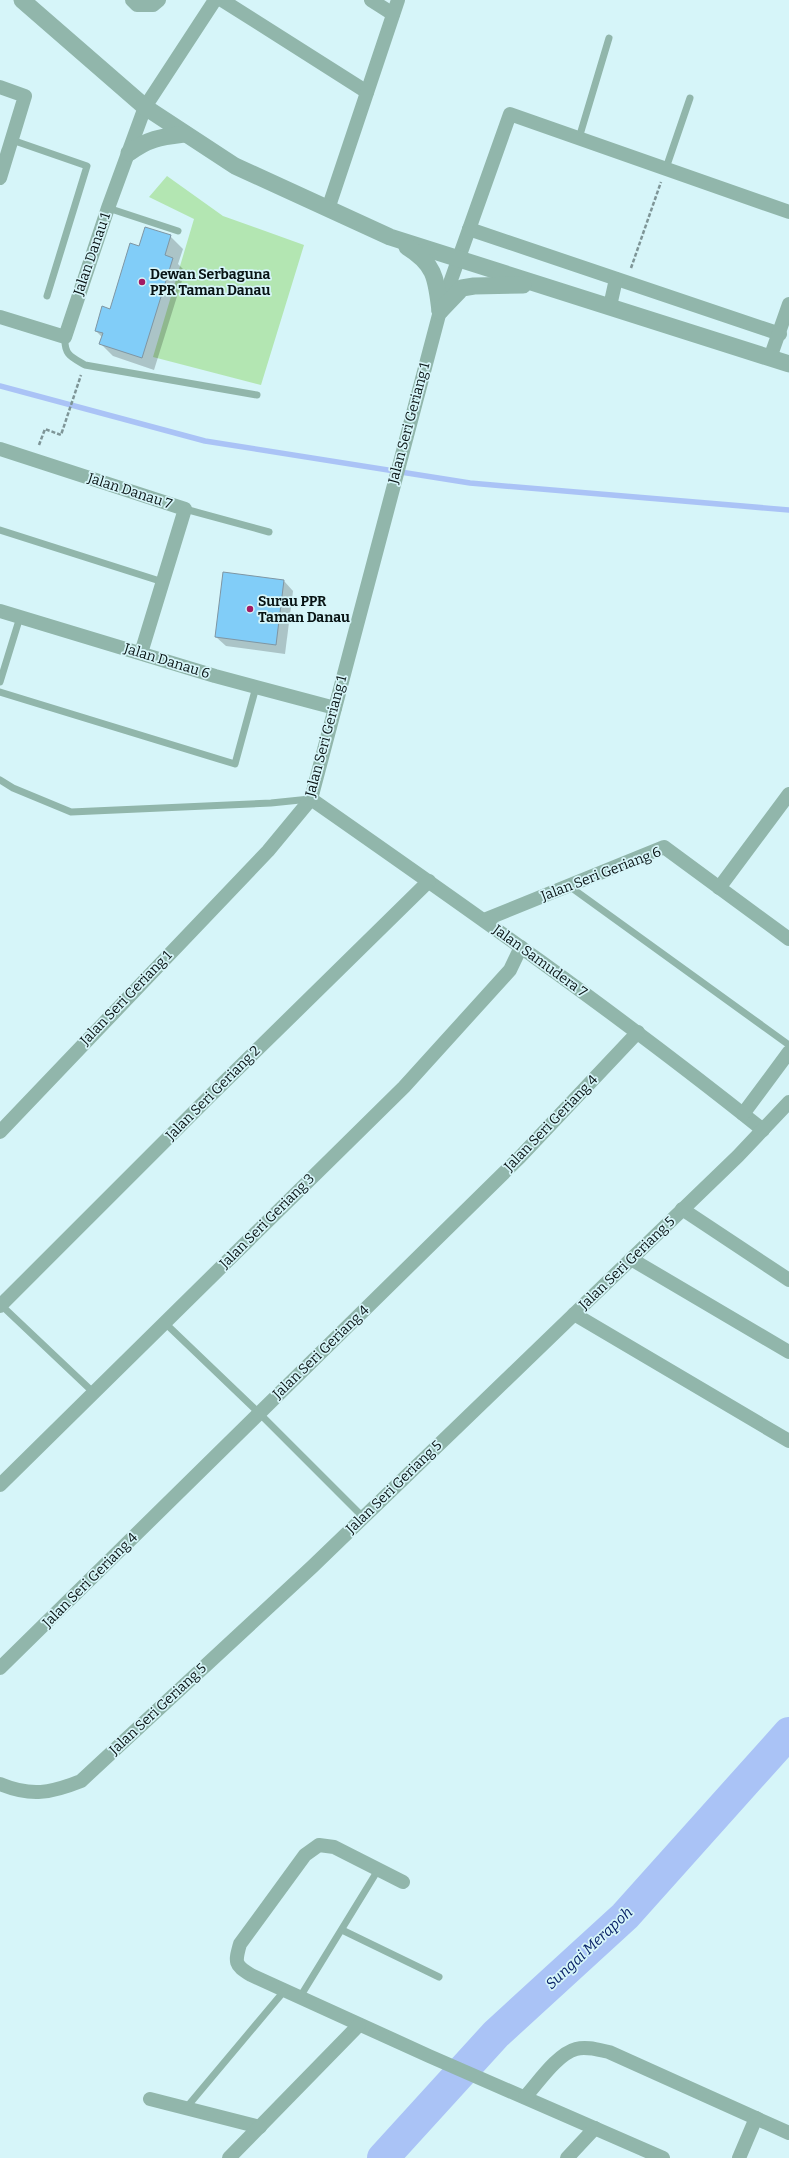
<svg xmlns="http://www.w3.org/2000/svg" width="789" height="2158" viewBox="0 0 789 2158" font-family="Bitter,serif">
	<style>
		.green { fill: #b3e6b2 }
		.shadow { fill: #0003 }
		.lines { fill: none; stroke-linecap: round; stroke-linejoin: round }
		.stream { stroke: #aac3f6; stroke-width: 5.5 }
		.river { stroke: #aac3f6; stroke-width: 32 }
		.building { fill: #81cdf8; stroke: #7f96a3 }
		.path { stroke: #7e9597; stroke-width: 2.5; stroke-dasharray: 4 2; stroke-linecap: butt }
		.service { stroke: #91b6ab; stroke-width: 7 }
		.minor { stroke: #91b6ab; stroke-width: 14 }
		.tertiary { stroke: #91b6ab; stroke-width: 17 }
		.poi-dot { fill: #a31963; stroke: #d6f5f9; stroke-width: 1.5 }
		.labels { text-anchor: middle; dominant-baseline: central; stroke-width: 3.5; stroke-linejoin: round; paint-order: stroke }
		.street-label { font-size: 14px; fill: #081314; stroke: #d6f5f9 }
		.poi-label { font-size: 14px; font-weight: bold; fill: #081314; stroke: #d6f5f9; text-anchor: start }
		.water-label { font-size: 15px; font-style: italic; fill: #092268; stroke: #d6f5f9 }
	</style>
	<rect width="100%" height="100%" fill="#d6f5f9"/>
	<path class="green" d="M167 176 223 216 304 245 261 385 153 357 194 219 149 197Z"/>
	<g class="shadow">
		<path d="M170 236 183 249 178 264 185 271 154 370 113 356 101 344 103 338 96 331 110 310 140 248Z"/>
		<path d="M284 581 293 591 285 654 226 646 216 637Z"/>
	</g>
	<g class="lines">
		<path class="stream" d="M0 386 205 441 470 483 789 510"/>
		<path class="river" d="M383 2158 496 2034 625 1916 789 1733"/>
	</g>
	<g class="building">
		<path d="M145 227 171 235 165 255 173 258 142 358 99 344 103 333 95 331 102 306 110 309 130 243 139 246Z"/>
		<path d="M223 572 284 580 276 645 215 637Z"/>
	</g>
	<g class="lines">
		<g class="path">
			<path d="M631 268 661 182"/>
			<path d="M39 445 45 429 61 435 81 375"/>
		</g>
		<g class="service">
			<path d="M579 138 609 38"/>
			<path d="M12 140 87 166 47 296"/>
			<path d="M666 168 690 98"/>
			<path d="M108 208 178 231"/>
			<path d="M65 337C64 355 71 357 85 365L257 395"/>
			<path d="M185 509 269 532"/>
			<path d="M0 530 163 582"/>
			<path d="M0 682 20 617"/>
			<path d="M0 692 235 764 256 687"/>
			<path d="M0 780 13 788 71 812 271 803 310 799"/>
			<path d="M569 886 789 1045"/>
			<path d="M1 1305 94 1393"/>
			<path d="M165 1323 259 1413 364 1518"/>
			<path d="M342 1930 439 1977"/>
			<path d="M300 1997 378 1870"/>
			<path d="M186 2108 285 1990"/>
		</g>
		<g class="minor">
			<path d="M132 0 137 5H153L159 0"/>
			<path d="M222 0 367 92"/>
			<path d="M371 0 393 14"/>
			<path d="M0 87 25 96 0 178"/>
			<path d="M328 209 398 0"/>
			<path d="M469 229 780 334"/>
			<path d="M610 306 616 279"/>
			<path d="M0 317 65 337 108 208 145 107 215 0"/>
			<path d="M770 358 789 304"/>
			<path d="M0 449 185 509 141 653"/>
			<path d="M0 611 215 676 335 708"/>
			<path d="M311 799C464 906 617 1013 763 1130"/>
			<path d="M719 888 789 794"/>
			<path d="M484 920 664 847 789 939"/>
			<path d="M743 1114 789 1052"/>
			<path d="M0 1132 268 851 311 799 440 311 510 114 789 212"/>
			<path d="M682 1209 789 1280"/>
			<path d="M631 1259 789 1352"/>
			<path d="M0 1306 210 1096 429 881"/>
			<path d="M574 1314 789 1441"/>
			<path d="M0 1485 404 1087 510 970 521 947"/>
			<path d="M0 1668 520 1157 638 1032"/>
			<path d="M0 1784C31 1797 51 1793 81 1781L312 1567 738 1156 789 1102"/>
			<path d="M403 1882 334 1847 319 1845 305 1855 240 1944C235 1962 234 1965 251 1975L429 2056 663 2158"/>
			<path d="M525 2097C538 2083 557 2054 576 2049 587 2046 599 2050 609 2052L789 2133"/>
			<path d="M150 2099 260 2127"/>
			<path d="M229 2158 359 2025"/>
			<path d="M567 2158 595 2128"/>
			<path d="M739 2158 756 2118"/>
		</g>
		<g class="tertiary">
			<path d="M22 0 145 107 235 166 390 237 789 364"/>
			<path d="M129 153C149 138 161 137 185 134"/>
			<path d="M407 247C436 265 436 279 440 311"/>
			<path d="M440 311 462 288 474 286 523 285"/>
		</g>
	</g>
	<g class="poi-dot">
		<circle cx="142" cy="282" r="4"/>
		<circle cx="250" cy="609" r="4"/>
	</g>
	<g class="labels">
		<g class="street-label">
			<text transform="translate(92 254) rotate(-71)">Jalan Danau 1</text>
			<text transform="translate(409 423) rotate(-75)">Jalan Seri Geriang 1</text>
			<text transform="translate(130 491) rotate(18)">Jalan Danau 7</text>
			<text transform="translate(167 661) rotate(17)">Jalan Danau 6</text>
			<text transform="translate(326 736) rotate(-75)">Jalan Seri Geriang 1</text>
			<text transform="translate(601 874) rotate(-21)">Jalan Seri Geriang 6</text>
			<text transform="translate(540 961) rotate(36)">Jalan Samudera 7</text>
			<text transform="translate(126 998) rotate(-46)">Jalan Seri Geriang 1</text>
			<text transform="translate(213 1093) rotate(-45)">Jalan Seri Geriang 2</text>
			<text transform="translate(551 1123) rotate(-46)">Jalan Seri Geriang 4</text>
			<text transform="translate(267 1221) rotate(-45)">Jalan Seri Geriang 3</text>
			<text transform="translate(627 1263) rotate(-44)">Jalan Seri Geriang 5</text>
			<text transform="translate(321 1352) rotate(-44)">Jalan Seri Geriang 4</text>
			<text transform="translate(394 1487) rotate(-44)">Jalan Seri Geriang 5</text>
			<text transform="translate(90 1580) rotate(-45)">Jalan Seri Geriang 4</text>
			<text transform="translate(158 1709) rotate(-43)">Jalan Seri Geriang 5</text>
		</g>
		<g class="poi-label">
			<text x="150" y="274">Dewan Serbaguna<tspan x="150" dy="16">PPR Taman Danau</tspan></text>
			<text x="258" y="601">Surau PPR<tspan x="258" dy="16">Taman Danau</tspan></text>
		</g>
		<g class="water-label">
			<text transform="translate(589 1948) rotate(-43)">Sungai Merapoh</text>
		</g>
	</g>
</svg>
